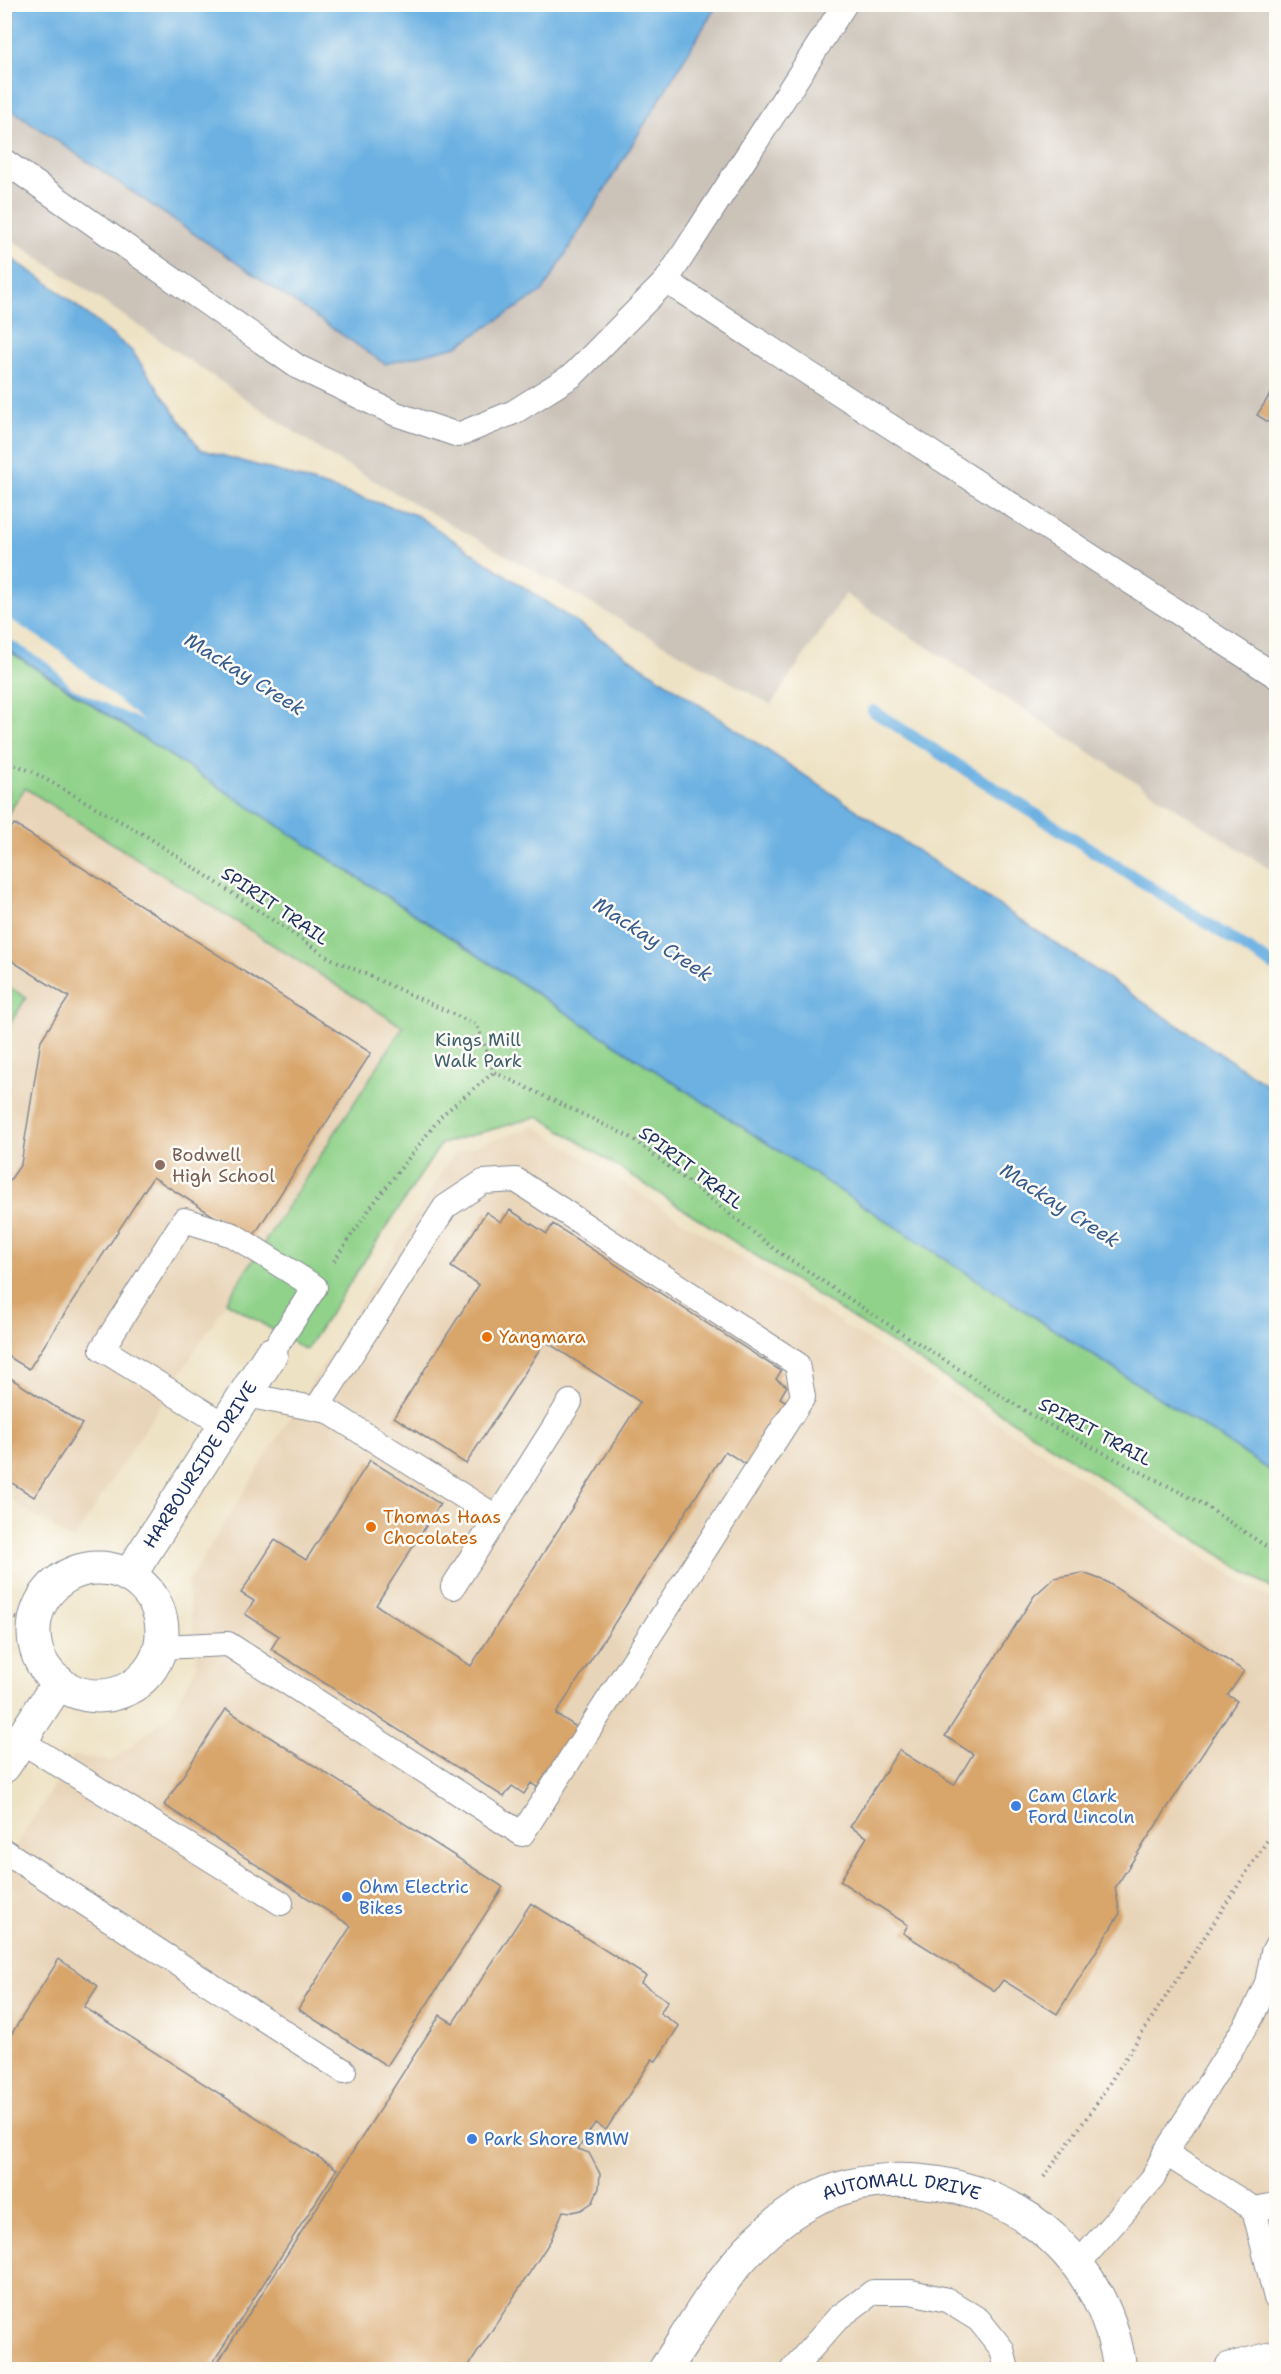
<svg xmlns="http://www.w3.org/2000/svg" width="1281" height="2374" viewBox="0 0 1281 2374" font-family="'Shantell Sans',sans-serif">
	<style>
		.built { fill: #e8d4b8 }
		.industrial { fill: #cbc2b8 }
		.green { fill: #90d28a; stroke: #568074; stroke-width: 1.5 }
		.water { fill: #6cb1e2; stroke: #4470a0; stroke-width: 1.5 }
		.pier { fill: #eee2c4 }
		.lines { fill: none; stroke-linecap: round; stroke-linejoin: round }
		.stream { stroke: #6cb1e2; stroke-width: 12 }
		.building { fill: #d8a56b }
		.lane-casing { stroke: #848891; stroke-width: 26 }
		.street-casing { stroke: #848891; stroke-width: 35 }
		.path { stroke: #848891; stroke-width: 4; stroke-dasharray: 1.5 4.5; stroke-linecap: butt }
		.lane { stroke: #fff; stroke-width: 24 }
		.street { stroke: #fff; stroke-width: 33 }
		.education-dot { fill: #8d6e63; stroke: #fdfcf7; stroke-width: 2 }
		.food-dot { fill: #e8710a; stroke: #fdfcf7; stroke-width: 2 }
		.shop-dot { fill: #3f7fe0; stroke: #fdfcf7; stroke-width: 2 }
		.labels { text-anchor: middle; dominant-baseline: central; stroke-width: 5; stroke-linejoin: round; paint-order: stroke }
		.street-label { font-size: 18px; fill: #1b2f5e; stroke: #fdfcf7 }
		.park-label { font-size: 18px; fill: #3e606b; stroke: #fdfcf7 }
		.education-label { font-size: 18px; fill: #785e54; stroke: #fdfcf7; text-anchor: start }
		.food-label { font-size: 18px; fill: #c56008; stroke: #fdfcf7; text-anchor: start }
		.shop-label { font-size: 18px; fill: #366cbe; stroke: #fdfcf7; text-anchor: start }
		.water-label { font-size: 20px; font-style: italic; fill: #375c8c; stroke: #fdfcf7 }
	</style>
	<rect width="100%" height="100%" fill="#fdfcf7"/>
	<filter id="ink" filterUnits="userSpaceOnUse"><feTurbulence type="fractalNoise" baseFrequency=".0167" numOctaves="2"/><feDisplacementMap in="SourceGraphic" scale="12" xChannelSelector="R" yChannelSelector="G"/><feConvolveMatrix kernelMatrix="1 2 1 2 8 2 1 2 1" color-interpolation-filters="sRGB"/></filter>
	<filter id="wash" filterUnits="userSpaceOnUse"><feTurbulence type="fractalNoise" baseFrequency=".008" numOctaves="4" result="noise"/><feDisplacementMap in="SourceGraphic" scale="24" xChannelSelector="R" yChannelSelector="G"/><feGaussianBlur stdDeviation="1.35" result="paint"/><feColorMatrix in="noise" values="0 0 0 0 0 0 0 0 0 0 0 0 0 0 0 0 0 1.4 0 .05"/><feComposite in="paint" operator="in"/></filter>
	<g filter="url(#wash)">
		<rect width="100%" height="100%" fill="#eee2c4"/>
		<g class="built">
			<path d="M24 787 403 1027 73 1541 5 1496 4 818Z"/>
			<path d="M535 1126 1276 1603V2369H5L4 1864 73 1756 112 1761 172 1713 197 1664 187 1584 453 1154Z"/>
		</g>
		<path class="industrial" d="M717 5H1276V873L845 594 771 705 330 456 5 235 4 105 386 363 543 291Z"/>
		<g class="green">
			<path d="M4 648 1276 1474V1591L539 1116 441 1144 306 1350 226 1302 403 1027 25 788 5 818Z"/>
			<path d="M5 984 26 998 5 1032Z"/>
		</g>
		<g class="water">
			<path d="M4 5 5 4 717 5 543 291 457 346 385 364 5 105Z"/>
			<path d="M4 254 47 282 132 351 200 449 287 474 416 515 1276 1091V1474L5 648Z"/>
		</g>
		<path class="pier" d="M5 616 57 649 143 721 72 688 51 665 5 636Z"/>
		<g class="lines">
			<path class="stream" d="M873 711 1276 967"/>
		</g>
		<g id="blocks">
			<g class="building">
				<path d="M1276 385V427L1257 415Z"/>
				<path d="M14 824 371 1053 251 1240 153 1177 29 1369 4 1354V1189L21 1164 41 1040 69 997 4 956V839Z"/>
				<path d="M510 1210 547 1234 553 1224 781 1371 776 1379 787 1386 780 1398 790 1404 750 1467 725 1451 556 1714 583 1731 544 1792 531 1783 524 1794 512 1786 504 1797 271 1649 279 1636 245 1614 254 1601 241 1593 275 1540 306 1560 370 1460 440 1504 376 1605 471 1666 640 1402 545 1341 466 1464 394 1417 479 1285 451 1267 486 1212 501 1222Z"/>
				<path d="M4 1374 82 1424 34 1497 4 1478Z"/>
				<path d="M1083 1573 1105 1581 1244 1671 1228 1695 1237 1701 1115 1888 1120 1913 1057 2014 1003 1980 995 1991 903 1933 908 1925 840 1881 867 1837 850 1827 899 1750 954 1785 973 1754 945 1736 1034 1596 1054 1578Z"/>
				<path d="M226 1709 503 1887 387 2066 298 2009 351 1926 164 1805Z"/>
				<path d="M531 1903 646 1976 641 1983 668 2001 660 2013 679 2026 656 2061 652 2059 606 2130 595 2123 578 2149 589 2153 600 2174 599 2188 593 2202 581 2210 572 2212 563 2211 551 2240 466 2370H213L440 2015 453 2023Z"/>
				<path d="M59 1959 98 1986 84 2007 337 2169 208 2370H5V2044Z"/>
			</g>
		</g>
	</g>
	<g filter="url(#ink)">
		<use href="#blocks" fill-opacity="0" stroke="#848891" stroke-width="1.5"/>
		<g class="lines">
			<g class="lane-casing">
				<g id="lane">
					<path d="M4 161 298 367 396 414 458 435 514 412 573 375 666 281 1276 676"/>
					<path d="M666 281 845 4"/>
					<path d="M246 1395 328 1411 496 1517"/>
					<path d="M226 1426 102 1349 184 1220 233 1235 315 1287 271 1354"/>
					<path d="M453 1587 570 1402"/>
					<path d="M160 1647 228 1644 522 1834 803 1397 797 1364 516 1180 483 1182 445 1207 317 1408"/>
					<path d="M21 1741 281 1903"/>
					<path d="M4 1851 344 2071"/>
					<path d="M1165 2153 1254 2209"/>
					<path d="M1276 2205 1254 2209 1276 2298"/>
					<path d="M1078 2264 1153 2178 1165 2153 1252 2016 1267 1983 1273 1952 1276 1946"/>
					<path d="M792 2370 838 2318 873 2292H911L947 2300 979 2320 1002 2349 1007 2370"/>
					<path d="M1227 2370 1228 2365 1276 2353"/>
				</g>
			</g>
			<g class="street-casing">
				<g id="street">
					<circle cx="98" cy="1632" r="64"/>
					<path id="s1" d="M129 1576 271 1354"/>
					<path d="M4 1766 59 1682"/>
					<path id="s2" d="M665 2370C707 2305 739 2241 809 2202 843 2183 880 2178 918 2181 1023 2189 1107 2264 1120 2370"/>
				</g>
			</g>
			<g class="path">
				<path d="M4 760 33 772 148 837 328 957 477 1025 494 1072 632 1138 777 1251 878 1318 1038 1419 1201 1503 1276 1553"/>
				<path d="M334 1261 370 1208 442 1115 494 1072"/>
				<path d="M4 1615 35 1623"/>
				<path d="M1044 2177 1090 2113 1276 1827"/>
			</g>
			<use href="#lane" class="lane"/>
			<use href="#street" class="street"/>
		</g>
	</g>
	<circle class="education-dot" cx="160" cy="1165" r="6"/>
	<g class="food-dot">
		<circle cx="487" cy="1337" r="6"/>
		<circle cx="371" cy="1527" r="6"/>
	</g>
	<g class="shop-dot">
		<circle cx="1016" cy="1806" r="6"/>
		<circle cx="347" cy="1897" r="6"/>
		<circle cx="472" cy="2139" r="6"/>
	</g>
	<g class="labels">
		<g class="street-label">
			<text transform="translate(275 906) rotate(34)">SPIRIT TRAIL</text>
			<text transform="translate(691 1168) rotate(37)">SPIRIT TRAIL</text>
			<text transform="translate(1095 1432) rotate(28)">SPIRIT TRAIL</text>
			<text stroke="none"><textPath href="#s1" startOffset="132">HARBOURSIDE DRIVE</textPath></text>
			<text stroke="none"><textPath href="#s2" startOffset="320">AUTOMALL DRIVE</textPath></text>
		</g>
		<g class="park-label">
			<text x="478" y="1040">Kings Mill<tspan x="478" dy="21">Walk Park</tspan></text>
		</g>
		<g class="education-label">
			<text x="172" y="1155">Bodwell<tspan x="172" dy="21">High School</tspan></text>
		</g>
		<g class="food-label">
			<text x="499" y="1337">Yangmara</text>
			<text x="383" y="1517">Thomas Haas<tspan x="383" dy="21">Chocolates</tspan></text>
		</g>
		<g class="shop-label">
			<text x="1028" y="1796">Cam Clark<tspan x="1028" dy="21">Ford Lincoln</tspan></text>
			<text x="359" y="1887">Ohm Electric<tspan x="359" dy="21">Bikes</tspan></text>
			<text x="484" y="2139">Park Shore BMW</text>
		</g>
		<g class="water-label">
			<text transform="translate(245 674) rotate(32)">Mackay Creek</text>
			<text transform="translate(653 939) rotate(33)">Mackay Creek</text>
			<text transform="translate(1060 1205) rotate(33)">Mackay Creek</text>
		</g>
	</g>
	<rect width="1281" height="2374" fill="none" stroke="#fdfcf7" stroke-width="24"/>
</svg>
